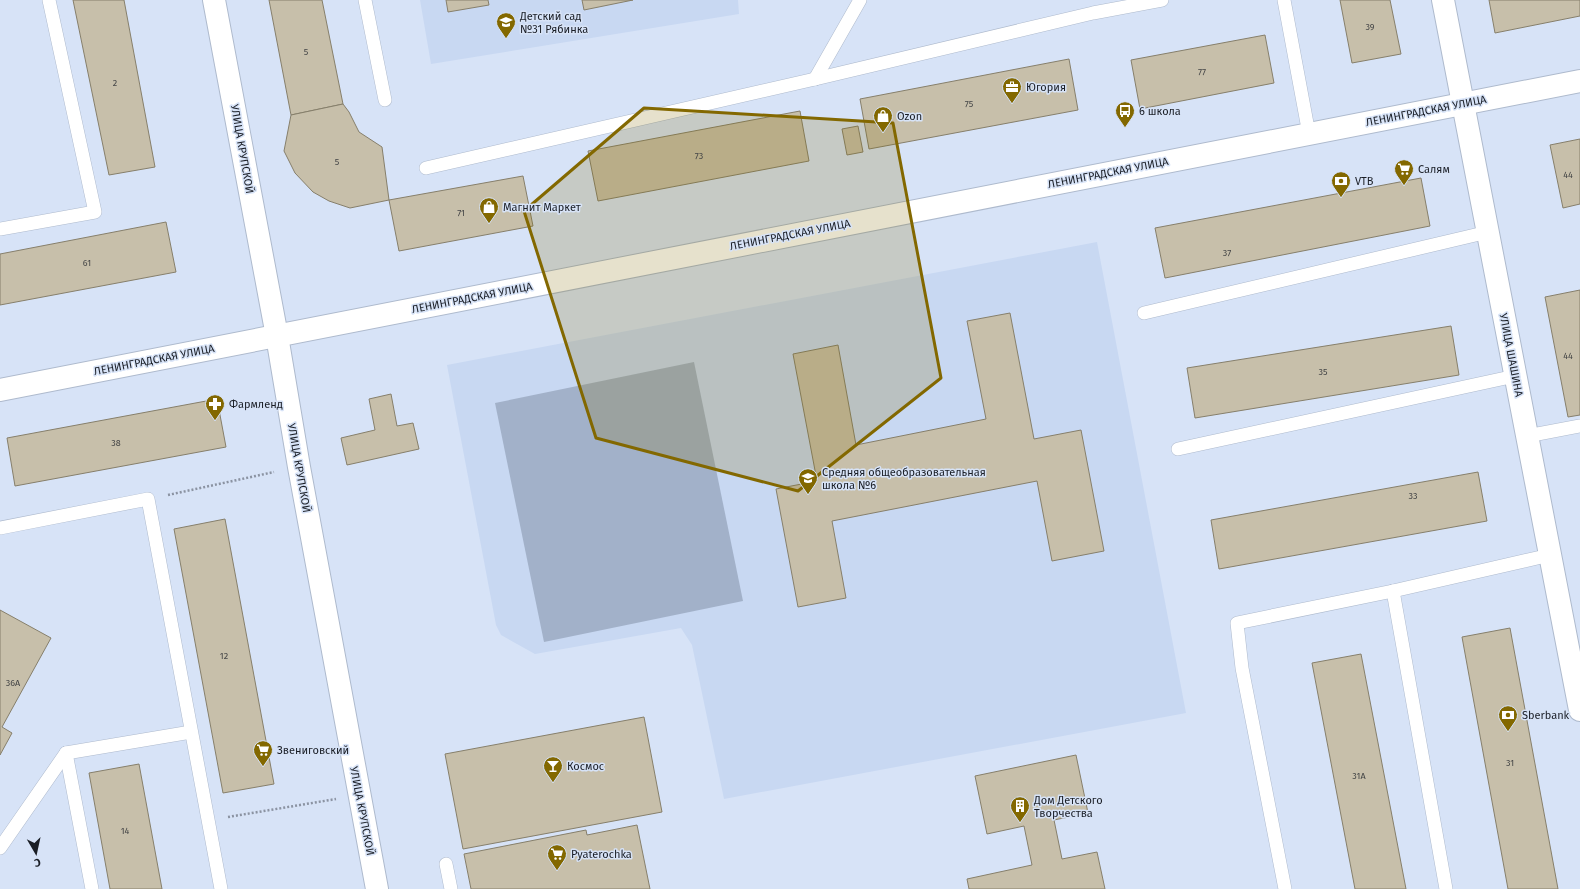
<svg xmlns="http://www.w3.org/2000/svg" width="1580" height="889" viewBox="0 0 1580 889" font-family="'Fira Sans',sans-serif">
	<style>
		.built { fill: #c8d8f2 }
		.green { fill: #a2b1c9 }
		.building { fill: #c7bfaa; stroke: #867f6b }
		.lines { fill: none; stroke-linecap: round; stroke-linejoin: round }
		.service-casing { stroke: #aebacd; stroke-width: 14 }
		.tertiary-casing { stroke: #aebacd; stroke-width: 24 }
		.secondary-casing { stroke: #aebacd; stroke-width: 24 }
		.path { stroke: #8b93a2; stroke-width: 2.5; stroke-dasharray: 2 2; stroke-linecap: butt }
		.service { stroke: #fff; stroke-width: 13 }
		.tertiary { stroke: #fff; stroke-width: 22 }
		.secondary { stroke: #fff; stroke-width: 22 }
		.marked { fill: #836800; fill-opacity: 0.2; stroke: #836800; stroke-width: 3; stroke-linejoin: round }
		.labels { text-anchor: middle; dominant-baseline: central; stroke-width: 3; stroke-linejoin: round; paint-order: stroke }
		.number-label { font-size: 9px; fill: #454647 }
		.poi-label { font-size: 11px; fill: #1a1e26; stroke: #d7e3f7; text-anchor: start }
		.street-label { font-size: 11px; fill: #1a1e26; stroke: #d7e3f7 }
	</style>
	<rect width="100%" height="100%" fill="#d7e3f7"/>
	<g class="built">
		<path d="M420 0H738L739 14 431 64Z"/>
		<path d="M1097 242 1186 713 724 799 692 645 681 628 535 654 501 635 496 625 447 365Z"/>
	</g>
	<path class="green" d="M694 362 743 601 544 642 495 403Z"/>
	<g class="building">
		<path d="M73 0H124L155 167 109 175Z"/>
		<path d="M269 0H322L343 104 291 115Z"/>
		<path d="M446 0H488L489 5 448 12Z"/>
		<path d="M582 0H633L584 10Z"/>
		<path d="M1340 0H1390L1401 54 1352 63Z"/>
		<path d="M1489 0H1580V16L1495 33Z"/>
		<path d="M1265 35 1274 83 1140 109 1131 60Z"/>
		<path d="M1069 59 1078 110 869 149 860 99Z"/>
		<path d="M343 104 349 112 359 132 382 147 389 200 350 208 329 201 313 192 295 173 284 151 291 115Z"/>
		<path d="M800 111 809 161 598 201 588 151Z"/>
		<path d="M858 126 863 152 847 155 842 129Z"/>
		<path d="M1580 139V204L1563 208 1550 145Z"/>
		<path d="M523 176 533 226 399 251 389 200Z"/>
		<path d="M1421 178 1430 226 1165 278 1155 228Z"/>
		<path d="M166 222 176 272 0 305V254Z"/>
		<path d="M1580 290V415L1568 417 1545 297Z"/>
		<path d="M1010 313 1034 439 1081 430 1104 551 1052 561 1037 481 832 521 846 598 798 607 776 489 817 481 793 354 838 345 856 445 986 419 967 321Z"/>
		<path d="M1451 326 1459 375 1195 418 1187 368Z"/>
		<path d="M391 394 397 426 413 423 419 449 347 465 341 438 375 430 369 399Z"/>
		<path d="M217 399 226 447 15 486 7 438Z"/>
		<path d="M1478 472 1487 521 1219 569 1211 520Z"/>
		<path d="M225 519 274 784 223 793 174 529Z"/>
		<path d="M0 610 51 638 2 727 12 733 0 755Z"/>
		<path d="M1510 628 1558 889H1508L1462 637Z"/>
		<path d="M1361 654 1406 889H1355L1312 663Z"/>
		<path d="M644 717 662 812 463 849 445 754Z"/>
		<path d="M1076 755 1088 813 1054 820 1062 859 1097 852 1105 889H969L967 879 1032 865 1024 826 987 834 975 776Z"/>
		<path d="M139 764 162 889H110L89 773Z"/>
		<path d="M637 825 650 889H471L464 854 586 830 587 835Z"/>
	</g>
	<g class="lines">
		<g class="service-casing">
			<g id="service">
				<path d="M365 0 385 100"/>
				<path d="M1284 0 1309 134"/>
				<path d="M815 79 860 0"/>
				<path d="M426 168 815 79 1093 13 1162 0"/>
				<path d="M0 229 95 212 49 0"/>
				<path d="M1144 313 1488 232"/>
				<path d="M1527 436 1580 426"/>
				<path d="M1178 449 1515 376"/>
				<path d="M0 528 148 499 221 889"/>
				<path d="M1393 591 1446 889"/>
				<path d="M0 848 66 753"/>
				<path d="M446 864 451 889"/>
				<path d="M92 889 66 753 191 732"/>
				<path d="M1285 889 1242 668 1237 623 1393 591 1550 555"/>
			</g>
		</g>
		<g class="tertiary-casing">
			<g id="tertiary">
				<path d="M214 0 277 336 299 467 377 889"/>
				<path d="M0 390 1580 81"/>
			</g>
		</g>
		<g class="secondary-casing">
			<path id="secondary" d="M1443 0 1580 710"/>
		</g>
		<g class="path">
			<path d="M168 495 274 472"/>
			<path d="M228 817 336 799"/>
		</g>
		<use href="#service" class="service"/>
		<use href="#tertiary" class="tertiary"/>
		<use href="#secondary" class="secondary"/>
	</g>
	<path class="marked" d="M644 108 893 123 941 378 798 491 596 438 524 211Z"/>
	<defs>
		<g id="school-pin" transform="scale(1)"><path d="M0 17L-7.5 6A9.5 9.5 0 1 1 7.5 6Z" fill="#836800" stroke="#d7e3f7"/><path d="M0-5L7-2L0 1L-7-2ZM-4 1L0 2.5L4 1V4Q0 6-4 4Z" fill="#fff"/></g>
		<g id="office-pin" transform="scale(1)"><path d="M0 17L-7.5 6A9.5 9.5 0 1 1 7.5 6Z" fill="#836800" stroke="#d7e3f7"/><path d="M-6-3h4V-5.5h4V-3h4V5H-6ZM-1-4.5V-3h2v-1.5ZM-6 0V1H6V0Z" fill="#fff"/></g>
		<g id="bus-pin" transform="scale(1)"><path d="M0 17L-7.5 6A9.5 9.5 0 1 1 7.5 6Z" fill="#836800" stroke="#d7e3f7"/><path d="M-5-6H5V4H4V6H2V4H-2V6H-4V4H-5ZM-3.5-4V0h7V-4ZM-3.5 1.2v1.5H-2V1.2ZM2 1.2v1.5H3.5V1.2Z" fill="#fff"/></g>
		<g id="shop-pin" transform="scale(1)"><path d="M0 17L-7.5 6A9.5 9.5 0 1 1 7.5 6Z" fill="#836800" stroke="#d7e3f7"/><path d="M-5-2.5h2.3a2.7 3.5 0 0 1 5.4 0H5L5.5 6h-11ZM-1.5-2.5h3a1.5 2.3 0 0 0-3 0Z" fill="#fff"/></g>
		<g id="supermarket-pin" transform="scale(1)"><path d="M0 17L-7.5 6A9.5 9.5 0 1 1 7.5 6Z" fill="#836800" stroke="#d7e3f7"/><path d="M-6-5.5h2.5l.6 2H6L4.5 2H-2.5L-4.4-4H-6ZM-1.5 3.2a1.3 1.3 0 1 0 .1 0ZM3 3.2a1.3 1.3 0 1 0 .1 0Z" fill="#fff"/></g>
		<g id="bank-pin" transform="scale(1)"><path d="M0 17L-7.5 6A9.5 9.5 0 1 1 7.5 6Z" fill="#836800" stroke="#d7e3f7"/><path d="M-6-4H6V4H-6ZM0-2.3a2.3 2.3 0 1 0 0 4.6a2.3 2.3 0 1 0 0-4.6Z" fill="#fff"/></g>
		<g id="pharmacy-pin" transform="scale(1)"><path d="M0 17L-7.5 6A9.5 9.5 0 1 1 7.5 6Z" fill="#836800" stroke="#d7e3f7"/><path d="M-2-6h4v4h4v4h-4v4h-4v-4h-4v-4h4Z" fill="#fff"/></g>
		<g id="bar-pin" transform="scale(1)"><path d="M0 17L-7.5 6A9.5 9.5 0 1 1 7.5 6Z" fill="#836800" stroke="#d7e3f7"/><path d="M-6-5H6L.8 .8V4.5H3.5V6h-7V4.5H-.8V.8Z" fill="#fff"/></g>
		<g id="building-pin" transform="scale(1)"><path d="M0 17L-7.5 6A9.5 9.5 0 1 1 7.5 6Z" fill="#836800" stroke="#d7e3f7"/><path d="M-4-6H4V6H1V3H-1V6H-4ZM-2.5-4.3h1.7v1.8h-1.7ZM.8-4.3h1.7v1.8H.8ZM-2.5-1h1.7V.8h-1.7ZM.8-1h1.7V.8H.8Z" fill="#fff"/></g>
	</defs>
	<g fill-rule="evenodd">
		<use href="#school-pin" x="506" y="22"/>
		<use href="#office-pin" x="1012" y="87"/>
		<use href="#bus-pin" x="1125" y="111"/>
		<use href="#shop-pin" x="883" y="116"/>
		<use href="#supermarket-pin" x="1404" y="169"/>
		<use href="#bank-pin" x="1341" y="181"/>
		<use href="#shop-pin" x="489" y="207"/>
		<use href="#pharmacy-pin" x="215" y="404"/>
		<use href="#school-pin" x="808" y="478"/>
		<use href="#bank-pin" x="1508" y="715"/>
		<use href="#supermarket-pin" x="263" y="750"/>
		<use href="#bar-pin" x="553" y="766"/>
		<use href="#building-pin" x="1020" y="806"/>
		<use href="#supermarket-pin" x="557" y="854"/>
	</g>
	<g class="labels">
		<g class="number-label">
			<text x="1370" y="27">39</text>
			<text x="306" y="52">5</text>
			<text x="1202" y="72">77</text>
			<text x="115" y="83">2</text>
			<text x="969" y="104">75</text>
			<text x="699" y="156">73</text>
			<text x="337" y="162">5</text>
			<text x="1568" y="175">44</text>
			<text x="461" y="213">71</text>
			<text x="1227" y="253">37</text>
			<text x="87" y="263">61</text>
			<text x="1568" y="356">44</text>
			<text x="1323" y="372">35</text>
			<text x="116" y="443">38</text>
			<text x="1413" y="496">33</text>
			<text x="224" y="656">12</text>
			<text x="13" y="683">36А</text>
			<text x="1510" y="763">31</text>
			<text x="1359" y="776">31А</text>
			<text x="125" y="831">14</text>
		</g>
		<g class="poi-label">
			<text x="520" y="16">Детский сад<tspan x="520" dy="13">№31 Рябинка</tspan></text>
			<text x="1026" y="87">Югория</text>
			<text x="1139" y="111">6 школа</text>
			<text x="897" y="116">Ozon</text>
			<text x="1418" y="169">Салям</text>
			<text x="1355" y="181">VTB</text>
			<text x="503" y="207">Магнит Маркет</text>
			<text x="229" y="404">Фармленд</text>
			<text x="822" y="472">Средняя общеобразовательная<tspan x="822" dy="13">школа №6</tspan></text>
			<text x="1522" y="715">Sberbank</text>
			<text x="277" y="750">Звениговский</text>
			<text x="567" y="766">Космос</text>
			<text x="1034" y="800">Дом Детского<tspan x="1034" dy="13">Творчества</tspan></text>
			<text x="571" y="854">Pyaterochka</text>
		</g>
		<g class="street-label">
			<text transform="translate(1426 111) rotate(-11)">ЛЕНИНГРАДСКАЯ УЛИЦА</text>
			<text transform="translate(242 149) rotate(80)">УЛИЦА КРУПСКОЙ</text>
			<text transform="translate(1108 173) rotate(-11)">ЛЕНИНГРАДСКАЯ УЛИЦА</text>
			<text transform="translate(790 235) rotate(-11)">ЛЕНИНГРАДСКАЯ УЛИЦА</text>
			<text transform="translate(472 298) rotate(-11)">ЛЕНИНГРАДСКАЯ УЛИЦА</text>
			<text transform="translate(1511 355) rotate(79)">УЛИЦА ШАШИНА</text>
			<text transform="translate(154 360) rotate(-11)">ЛЕНИНГРАДСКАЯ УЛИЦА</text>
			<text transform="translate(299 468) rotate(80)">УЛИЦА КРУПСКОЙ</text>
			<text transform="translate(362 811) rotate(79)">УЛИЦА КРУПСКОЙ</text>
		</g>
	</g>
	<g transform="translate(36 853) rotate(171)" stroke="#d7e3f7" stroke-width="3" paint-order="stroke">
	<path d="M0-3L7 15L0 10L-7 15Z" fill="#1a1e26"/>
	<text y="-6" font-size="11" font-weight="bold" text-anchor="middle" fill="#1a1e26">С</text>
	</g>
</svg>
